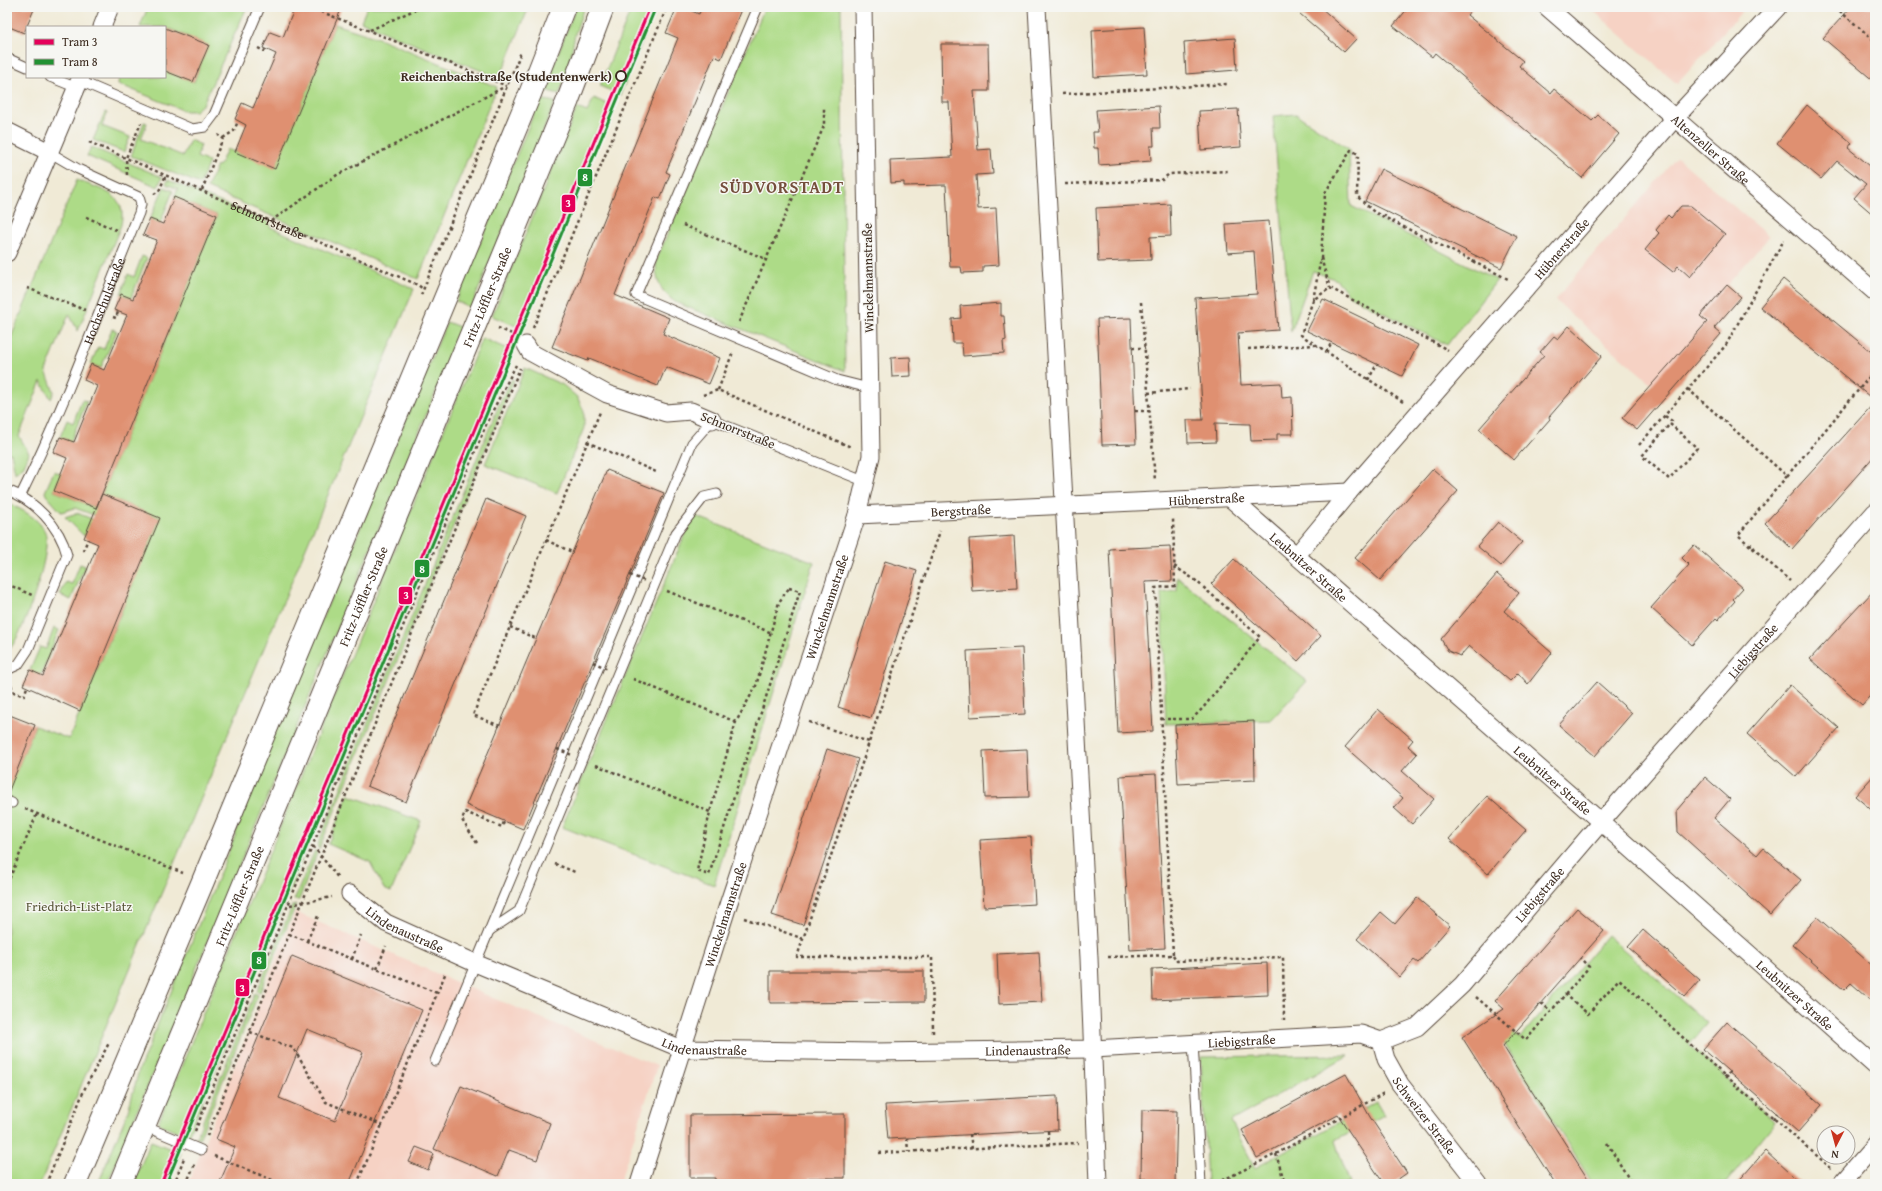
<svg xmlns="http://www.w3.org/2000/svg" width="1882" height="1191" viewBox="0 0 1882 1191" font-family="'Gentium Book Plus',serif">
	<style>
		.built { fill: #f6d2c4 }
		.green { fill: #addb87; stroke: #748252 }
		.building { fill: #df9071; fill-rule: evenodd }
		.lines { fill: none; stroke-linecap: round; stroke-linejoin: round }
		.lane-casing { stroke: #56473a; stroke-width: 11 }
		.street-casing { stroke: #56473a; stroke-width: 19 }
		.primary-casing { stroke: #56473a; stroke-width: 24 }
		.path { stroke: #56473a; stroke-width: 2.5; stroke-dasharray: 3 3; stroke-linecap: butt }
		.lane { stroke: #fff; stroke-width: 9 }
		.street { stroke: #fff; stroke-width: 17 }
		.primary { stroke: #fff; stroke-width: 22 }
		.path-bridge { stroke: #56473a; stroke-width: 2.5; stroke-dasharray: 3 3; stroke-linecap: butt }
		.tram-1-casing { stroke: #f6f6f2; stroke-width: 6 }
		.tram-2-casing { stroke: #f6f6f2; stroke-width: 6 }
		.tram-1 { stroke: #e5005a; stroke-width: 3 }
		.tram-2 { stroke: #229133; stroke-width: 3 }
		.stop-dot { fill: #f6f6f2; stroke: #3b2a1e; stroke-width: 2 }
		.labels { text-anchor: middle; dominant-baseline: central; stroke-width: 3; stroke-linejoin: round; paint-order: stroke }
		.stop-label { font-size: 13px; font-weight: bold; fill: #3b2a1e; stroke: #f6f6f2; text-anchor: end }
		.street-label { font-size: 13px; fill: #3b2a1e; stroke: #f6f6f2 }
		.park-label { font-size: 13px; fill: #585638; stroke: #f6f6f2 }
		.district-label { font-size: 17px; font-weight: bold; letter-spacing: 1px; fill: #744e3b; stroke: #f6f6f2 }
		.line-badge { stroke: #f6f6f2; stroke-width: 1.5 }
		.badge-label { font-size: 11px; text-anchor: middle; font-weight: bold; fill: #fff }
	</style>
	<rect width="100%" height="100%" fill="#f6f6f2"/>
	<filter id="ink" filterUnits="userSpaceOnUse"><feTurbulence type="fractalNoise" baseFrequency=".025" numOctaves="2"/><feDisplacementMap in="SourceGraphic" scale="8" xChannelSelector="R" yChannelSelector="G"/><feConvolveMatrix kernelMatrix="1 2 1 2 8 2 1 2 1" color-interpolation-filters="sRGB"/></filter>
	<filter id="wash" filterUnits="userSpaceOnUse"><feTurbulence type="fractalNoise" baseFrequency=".012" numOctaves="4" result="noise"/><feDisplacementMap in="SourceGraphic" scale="16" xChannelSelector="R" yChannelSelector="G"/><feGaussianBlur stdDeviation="0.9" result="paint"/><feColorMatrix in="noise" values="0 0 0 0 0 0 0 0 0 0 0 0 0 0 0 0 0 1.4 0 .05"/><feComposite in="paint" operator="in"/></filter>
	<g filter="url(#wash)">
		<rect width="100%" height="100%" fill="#f0ead6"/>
		<g class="built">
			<path d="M1589 7H1746L1677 84Z"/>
			<path d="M1677 157 1769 237 1700 316 1707 322 1652 384 1555 300Z"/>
			<path d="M295 912 493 998 657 1066 619 1184H188Z"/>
		</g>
		<g class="green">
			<path d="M148 7H247L203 104 195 111H185L118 84 119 77H165V71L194 82 208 45 165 27H140Z"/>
			<path d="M367 7H529L500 78 386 33 361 21Z"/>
			<path d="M576 7H584L575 34 568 70 559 94 544 90Z"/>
			<path d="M632 7H656L620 95 600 86Z"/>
			<path d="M765 7H841L845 371 675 302C659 289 656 282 656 261Z"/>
			<path d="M335 24 381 39 497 87 418 279 207 188 217 165 219 166 227 149 275 168Z"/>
			<path d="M594 98 613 107 521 328 492 316 577 108 587 112Z"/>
			<path d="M540 99 555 102 471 308 456 301Z"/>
			<path d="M105 112 107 113 102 126 130 137 124 152 93 140Z"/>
			<path d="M1296 114 1349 149 1351 206 1497 280 1447 345 1350 296 1337 280 1313 271 1291 332 1273 116Z"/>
			<path d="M144 122 147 123 141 139 183 156 190 140 201 145 197 157 209 162 200 184 131 156Z"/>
			<path d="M91 147 162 177 158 187 87 156Z"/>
			<path d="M77 180C101 190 128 193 121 225L78 331 69 314 46 371 54 392 51 399 41 381 19 436 29 453 24 466 15 473 11 453 7 454V347Z"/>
			<path d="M168 180 270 223V227L414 289 40 1184H7V794L35 726 69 739 160 518 116 500 107 520 75 508 61 512 46 495 45 492 54 471 61 474 54 491 96 508 217 215 174 197 178 189 166 184Z"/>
			<path d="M164 187 173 191 160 223 150 219Z"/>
			<path d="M142 256 147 258 131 298 121 294 128 274 134 277Z"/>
			<path d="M447 322 462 328 107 1184H98L128 1111 139 1070 235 836 241 812Z"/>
			<path d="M112 329 117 331 101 368 91 364 98 347 104 349Z"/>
			<path d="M482 338 512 351 188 1136 158 1123Z"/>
			<path d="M525 368 563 385 577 397 584 411V428L557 493 485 464Z"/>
			<path d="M512 379 514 380 319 849 317 846 501 400Z"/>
			<path d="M82 400 87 401 71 441 60 437 67 420 73 423Z"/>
			<path d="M7 503C20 508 40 519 45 532 53 551 22 640 7 652Z"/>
			<path d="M77 513 100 522 98 527 90 523 84 536 65 517Z"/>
			<path d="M693 515 814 562 714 885 562 827Z"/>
			<path d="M80 564 85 566 71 600 60 595 66 582 72 584Z"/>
			<path d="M1177 577 1307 681 1271 720 1166 724 1161 593 1177 591Z"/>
			<path d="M54 628 59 630 41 675 30 670 40 647 46 649Z"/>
			<path d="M348 795 421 821 391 892 384 889 370 862 328 844Z"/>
			<path d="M315 850 317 853 299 900H294Z"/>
			<path d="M296 905 260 992 257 991 292 906Z"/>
			<path d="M1607 935 1707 1023 1689 1045 1775 1122 1725 1184H1593L1488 1018 1520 1038Z"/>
			<path d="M255 993 258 995 199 1139 196 1138Z"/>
			<path d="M1349 1055 1231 1121 1255 1168 1376 1102 1384 1115 1335 1141 1350 1184H1207L1201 1057Z"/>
			<path d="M151 1141 181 1153 168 1184H133Z"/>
		</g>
		<g id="blocks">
			<g class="building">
				<path d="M7 7H35L24 33 7 26Z"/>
				<path d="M295 7H342L275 169 235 152 246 125 235 119 242 103 253 108 276 54 263 48 270 32 283 37Z"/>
				<path d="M677 7H682L699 14 702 7H742L721 59 714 56 666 172 670 174 660 199 655 197 615 295 669 318 663 334 720 358 709 384 666 367 658 386 589 358 588 361 552 347 678 38 666 33Z"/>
				<path d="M1292 7H1320L1356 39 1344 52Z"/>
				<path d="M1409 7H1473L1467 15 1523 61 1519 66 1551 93 1554 89 1592 121 1598 115 1619 134 1582 178 1435 53 1432 57 1393 26Z"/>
				<path d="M1851 7H1875V82L1823 38Z"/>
				<path d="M1144 27 1147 74 1094 77 1092 30Z"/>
				<path d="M165 28 209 45 193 82 165 71Z"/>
				<path d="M1235 38 1237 70 1186 74 1184 42Z"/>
				<path d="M941 44H988L989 91H974L978 150 991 149 993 174 976 175 978 209 996 208 999 265 983 266V272L962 273 961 267H950L946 185 904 186V182L891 183 890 160 952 157 949 102H942Z"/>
				<path d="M1807 105 1852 143 1848 148 1875 170V216L1854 198 1866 184 1837 161 1821 179 1777 143Z"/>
				<path d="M1159 106 1160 128H1153L1154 146H1150L1151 161 1099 165 1098 148H1094L1093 132H1098L1096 110Z"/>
				<path d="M1238 109 1241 147 1201 150 1199 111Z"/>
				<path d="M1381 169 1517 236 1501 268 1365 201Z"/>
				<path d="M174 197 217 215 96 508 54 491 67 458 53 452 60 437 74 442 97 386 84 380 91 364 104 370 127 315 114 310 121 294 133 299 157 240 143 235 150 219 163 224Z"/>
				<path d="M1170 204 1171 236 1150 237 1151 260 1098 262 1096 208Z"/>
				<path d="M1681 206H1691L1725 234 1690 277 1678 266 1673 272 1645 250 1659 233 1656 230 1668 215 1671 218Z"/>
				<path d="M1269 221 1278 330 1238 333 1241 385 1281 383 1282 398 1292 397 1293 434H1277V440L1251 441 1250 424 1215 423 1216 442 1188 443 1187 420H1203L1195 298 1257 294 1254 251 1228 253 1226 224Z"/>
				<path d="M1783 279 1875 355V401L1760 307Z"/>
				<path d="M1727 285 1741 297 1714 328 1721 334 1637 430 1622 418 1707 322 1700 316Z"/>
				<path d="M1323 299 1418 345 1402 376 1307 331Z"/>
				<path d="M1001 303V316H1004L1006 340 1003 341 1004 353 963 356 962 343H953L952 319 961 318 960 306Z"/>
				<path d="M1131 318 1136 444 1102 445 1097 319Z"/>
				<path d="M1569 326 1602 356 1549 417 1550 419 1514 460 1479 429 1544 355 1540 352 1554 336 1558 339Z"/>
				<path d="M910 357 911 376 892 377 891 358Z"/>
				<path d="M1875 402V455L1792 549 1765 523Z"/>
				<path d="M1433 469 1458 491 1380 580 1355 558Z"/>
				<path d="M607 470 664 493 523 829 466 805Z"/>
				<path d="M102 494 160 518 80 711 23 685 30 670 43 676 98 544 84 538Z"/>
				<path d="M486 499 526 516 406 802 367 786Z"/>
				<path d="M1498 522 1522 542 1501 566 1477 546Z"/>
				<path d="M1014 536 1017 588 972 591 969 539Z"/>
				<path d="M1694 545 1743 588 1733 599 1735 601 1718 620 1716 618 1692 645 1651 608 1689 565 1682 558Z"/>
				<path d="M1170 546 1172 581 1145 582 1153 731 1118 733 1109 549Z"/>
				<path d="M1234 559 1321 636 1298 661 1211 584Z"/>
				<path d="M885 561 917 571 871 718 838 707Z"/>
				<path d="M1497 574 1519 593 1504 611 1552 653 1528 684 1518 673 1510 681 1469 646 1460 656 1448 651 1441 639Z"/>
				<path d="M1875 589V690L1862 705 1810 659Z"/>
				<path d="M1022 648 1025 714 970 717 967 651Z"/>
				<path d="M1597 682 1632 713 1595 756 1559 725Z"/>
				<path d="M1790 685 1839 728 1796 777 1747 734Z"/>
				<path d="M1378 709 1413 740 1408 746 1417 754 1402 771 1434 799 1412 824 1394 808 1403 798 1345 747Z"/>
				<path d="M7 714 35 725 8 793H7Z"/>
				<path d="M1254 721 1255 780 1178 784 1175 725Z"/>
				<path d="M827 749 858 759 803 925 772 915Z"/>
				<path d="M1027 749 1029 797 985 798 983 751Z"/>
				<path d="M1156 774 1165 948 1130 950 1120 776Z"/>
				<path d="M1875 774V813L1855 796Z"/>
				<path d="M1705 777 1730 799 1714 818 1757 855 1763 848 1801 880 1770 915 1678 832 1677 810Z"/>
				<path d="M1487 796 1526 830 1488 874 1449 839Z"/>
				<path d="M1031 837 1035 904 984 907 980 840Z"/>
				<path d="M1417 898 1450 926 1418 963 1414 960 1400 977 1357 939 1381 912 1395 924Z"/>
				<path d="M1577 908 1604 931 1503 1046 1591 1184H1555L1462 1037 1504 1009 1495 1001Z"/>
				<path d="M1817 917 1875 968V1004L1851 983 1844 990 1793 945Z"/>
				<path d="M1643 930 1700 980 1685 997 1628 947Z"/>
				<path d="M1039 952 1042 1002 999 1004 997 954Z"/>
				<path d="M292 956 422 1010 349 1184H219L235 1147 216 1139ZM307 1029 363 1052 335 1121 279 1098Z"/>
				<path d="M1267 963 1268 995 1153 1000 1152 969Z"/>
				<path d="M770 971H924V1002L770 1003Z"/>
				<path d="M1727 1022 1822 1105 1798 1132 1703 1049Z"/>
				<path d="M1346 1074 1370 1117 1407 1173 1391 1184H1384L1338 1115 1257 1158 1242 1130Z"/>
				<path d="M461 1086 550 1123 537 1160 509 1150 498 1176 434 1149Z"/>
				<path d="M1057 1096 1058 1130 888 1139 885 1105Z"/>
				<path d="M1142 1110 1177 1111 1175 1184H1150V1179H1141Z"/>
				<path d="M845 1114V1178H809V1184H715V1178H690V1115Z"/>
				<path d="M416 1147 434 1154 428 1170 409 1162Z"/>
				<path d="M1765 1151 1801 1184H1736Z"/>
			</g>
		</g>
	</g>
	<g filter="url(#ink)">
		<use href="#blocks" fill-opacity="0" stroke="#56473a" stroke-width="1"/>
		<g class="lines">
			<g class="lane-casing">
				<g id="lane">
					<path d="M758 7 636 295 837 380 869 388"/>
					<path d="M7 58 27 67"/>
					<path d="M50 77 77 88"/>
					<path d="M80 81 192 129 205 127 214 115 260 7"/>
					<path d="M7 490C34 500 60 526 67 555L28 650 18 665 7 670"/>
					<path id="s2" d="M21 495C66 404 100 307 139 213L141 204 139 197 78 169 49 152"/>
					<path d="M7 801 12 803"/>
					<path d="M489 931 519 911 676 533 704 497 717 494"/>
					<path d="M1193 1042 1201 1184"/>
					<path d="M435 1061 692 443 712 420 866 482"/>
					<path d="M144 1126 201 1150"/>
				</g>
			</g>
			<g class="street-casing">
				<g id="street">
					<path d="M1037 7 1089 958 1098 1184"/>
					<path id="s3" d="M1547 7 1875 292"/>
					<path d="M102 27 110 7"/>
					<path d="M7 131 49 152"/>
					<path d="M7 253 81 77"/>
					<path d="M526 345 530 352 607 394 666 413 691 411 712 420"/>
					<path id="s4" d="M1229 497 1601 822 1875 1066"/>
					<path id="s5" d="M857 515 1349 492"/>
					<path id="s6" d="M1297 555 1349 492 1675 118 1778 7"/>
					<path id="s7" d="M350 894 386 923 475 963 682 1049 874 1052 1093 1049 1361 1034 1381 1041 1417 1027 1462 985 1601 822 1875 512"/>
					<path id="s8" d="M1381 1041 1386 1059 1400 1084 1478 1184"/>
					<path id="s9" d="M639 1184 729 902 857 515 871 456 863 7"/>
					<path d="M1841 1184 1875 1145"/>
				</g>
			</g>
			<g class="primary-casing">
				<g id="primary">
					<path d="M75 1184 203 881 530 94 564 7"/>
					<path id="s10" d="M120 1184 568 100 603 7"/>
				</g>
			</g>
			<g class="path">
				<path d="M310 7 326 14"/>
				<path d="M786 7 789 8"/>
				<path d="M1835 7 1875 41"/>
				<path d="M327 14 507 86"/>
				<path d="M370 30 421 7"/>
				<path d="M258 48 264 51 267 49"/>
				<path d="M1062 94 1227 84"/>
				<path d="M223 138 234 131 238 121"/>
				<path id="s1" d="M89 142 418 285 423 289"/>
				<path d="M127 175 126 158 141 123"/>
				<path d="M1065 184 1162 180 1169 174 1229 171"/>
				<path d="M202 190 223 138 218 135"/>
				<path d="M154 194 159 191 166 175"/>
				<path d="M86 217 116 230"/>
				<path d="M1384 217 1387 211"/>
				<path d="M271 221 337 175 506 86"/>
				<path d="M683 225 766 259"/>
				<path d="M1430 240 1432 234"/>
				<path d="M1321 258 1330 288"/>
				<path d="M1473 262 1476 256"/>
				<path d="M27 288 85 310"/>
				<path d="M421 295 521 52"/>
				<path d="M1313 300 1321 258 1325 193 1351 150 1358 154 1357 196 1374 212 1508 279"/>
				<path d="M1141 302 1155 481"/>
				<path d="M113 317 116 318 118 312"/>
				<path d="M739 322 824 126V108"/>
				<path d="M498 328 512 334"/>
				<path d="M533 328 667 7"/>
				<path d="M1132 348H1145"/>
				<path d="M1248 349 1315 345"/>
				<path d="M1326 352 1332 342"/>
				<path d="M1368 380 1377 364"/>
				<path d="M1688 389 1787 476 1875 370"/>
				<path d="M718 390 733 352"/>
				<path d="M1148 393 1190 389"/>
				<path d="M703 395 718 390 851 447"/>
				<path d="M1403 402 1301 335 1313 300 1330 288 1448 350"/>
				<path d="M1135 411H1150"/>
				<path d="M1665 416 1672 421 1670 424"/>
				<path d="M1670 424 1697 448 1669 479 1642 456Z"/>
				<path d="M587 442 656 472"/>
				<path d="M1639 445 1726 345 1784 240"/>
				<path d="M1787 476 1738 535 1790 581"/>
				<path d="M546 540 572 552"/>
				<path d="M1749 544 1753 545 1755 550"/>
				<path d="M83 551 88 539"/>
				<path d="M7 584 34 596"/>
				<path d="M789 588 800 591 709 875 697 871 710 812 736 722 756 686 779 602Z"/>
				<path d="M667 591 772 633"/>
				<path d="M510 627 537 639"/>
				<path d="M633 679 736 722"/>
				<path d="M11 685 14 692 24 696 27 687"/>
				<path d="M1161 719H1192L1203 708 1260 637 1195 580 1174 566"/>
				<path d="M809 722 869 742"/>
				<path d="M500 726 473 715 600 412"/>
				<path d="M596 765 710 812"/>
				<path d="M25 809 183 873"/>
				<path d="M483 819 485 813"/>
				<path d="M477 843 462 820 465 812 502 827 504 822"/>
				<path d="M313 846 339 879"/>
				<path d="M555 864 575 872"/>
				<path d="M7 884 37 814"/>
				<path d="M290 905 332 897"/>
				<path d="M744 918 804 939"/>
				<path d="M289 934 437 993"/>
				<path d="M307 941 318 916"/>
				<path d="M1173 955 1177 961 1283 957 1284 1020"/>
				<path d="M1108 957 1173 955 1155 588 1175 586 1173 519"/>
				<path d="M352 959 361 935"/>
				<path d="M377 969 386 946"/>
				<path d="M1565 994 1588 1014 1619 979 1725 1076"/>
				<path d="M1476 997 1526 1040 1589 967 1580 958"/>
				<path d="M1541 1003 1551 1011"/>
				<path d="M250 1032 293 1048 326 1102 382 1125 446 972"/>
				<path d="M933 1033 932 957H797L940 531"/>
				<path d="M1730 1072 1725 1076 1831 1168"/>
				<path d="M1773 1119 1777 1113"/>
				<path d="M195 1131 488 420 516 365"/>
				<path d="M1048 1131 1049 1145"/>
				<path d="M970 1134 972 1149"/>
				<path d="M207 1136 520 368"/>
				<path d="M907 1138 908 1152"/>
				<path d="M1607 1143 1632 1184"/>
				<path d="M879 1153 1078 1143"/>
				<path d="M1276 1154 1285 1184"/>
				<path d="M214 1156 282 1184"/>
				<path d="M46 1184 85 1088 109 1043"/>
				<path d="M174 1184 184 1158"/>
				<path d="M186 1184 195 1164"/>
				<path d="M357 1184 382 1125"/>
				<path d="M1218 1184 1219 1182 1276 1154 1384 1093"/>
			</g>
			<use href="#lane" class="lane"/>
			<use href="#street" class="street"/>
			<use href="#primary" class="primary"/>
			<g class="path-bridge">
				<path d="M630 575 645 581"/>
				<path d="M593 662 608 669"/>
				<path d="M557 749 572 755"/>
			</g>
			<g class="tram-1-casing">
				<path id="tram-1" d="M161 1184 650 7"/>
			</g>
			<g class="tram-2-casing">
				<path id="tram-2" d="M166 1184 655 9"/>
			</g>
			<use href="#tram-1" class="tram-1"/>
			<use href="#tram-2" class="tram-2"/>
		</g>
	</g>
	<circle class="stop-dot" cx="621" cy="76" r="5"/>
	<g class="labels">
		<g class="stop-label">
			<text x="612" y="76">Reichenbachstraße (Studentenwerk)</text>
		</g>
		<g class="street-label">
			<text stroke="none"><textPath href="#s3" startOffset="217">Altenzeller Straße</textPath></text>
			<text stroke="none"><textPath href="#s1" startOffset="195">Schnorrstraße</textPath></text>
			<text stroke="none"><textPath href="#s6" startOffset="405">Hübnerstraße</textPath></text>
			<text transform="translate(868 278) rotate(-91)">Winckelmannstraße</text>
			<text stroke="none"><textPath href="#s10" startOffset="960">Fritz-Löffler-Straße</textPath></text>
			<text stroke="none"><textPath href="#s2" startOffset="211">Hochschulstraße</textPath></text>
			<text transform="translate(738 430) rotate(22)">Schnorrstraße</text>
			<text stroke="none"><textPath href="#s5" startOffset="350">Hübnerstraße</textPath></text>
			<text stroke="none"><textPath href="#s5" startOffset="104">Bergstraße</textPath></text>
			<text stroke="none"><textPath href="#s4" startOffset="106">Leubnitzer Straße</textPath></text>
			<text stroke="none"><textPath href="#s10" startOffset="636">Fritz-Löffler-Straße</textPath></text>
			<text stroke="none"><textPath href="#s9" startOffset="607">Winckelmannstraße</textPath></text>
			<text stroke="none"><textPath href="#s7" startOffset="1612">Liebigstraße</textPath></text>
			<text stroke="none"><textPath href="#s4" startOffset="430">Leubnitzer Straße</textPath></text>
			<text stroke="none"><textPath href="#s10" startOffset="312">Fritz-Löffler-Straße</textPath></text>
			<text stroke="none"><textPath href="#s7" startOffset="1288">Liebigstraße</textPath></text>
			<text stroke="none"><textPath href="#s9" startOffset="283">Winckelmannstraße</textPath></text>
			<text stroke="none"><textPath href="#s7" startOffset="66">Lindenaustraße</textPath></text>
			<text stroke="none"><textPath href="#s4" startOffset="754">Leubnitzer Straße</textPath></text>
			<text stroke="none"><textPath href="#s7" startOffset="928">Liebigstraße</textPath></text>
			<text stroke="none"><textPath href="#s7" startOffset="390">Lindenaustraße</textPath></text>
			<text stroke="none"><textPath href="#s7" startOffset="714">Lindenaustraße</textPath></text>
			<text stroke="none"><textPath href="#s8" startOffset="87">Schweizer Straße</textPath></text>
		</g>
		<g class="park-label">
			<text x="79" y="906">Friedrich-List-Platz</text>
		</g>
		<g class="district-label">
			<text x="782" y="186">SÜDVORSTADT</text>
		</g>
	</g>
	<g class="line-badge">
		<rect x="577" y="168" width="16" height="19" rx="4" fill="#229133"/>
		<rect x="561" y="194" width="15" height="19" rx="4" fill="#e5005a"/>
		<rect x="414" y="559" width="16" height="19" rx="4" fill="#229133"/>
		<rect x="398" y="586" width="15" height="19" rx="4" fill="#e5005a"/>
		<rect x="251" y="951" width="16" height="19" rx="4" fill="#229133"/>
		<rect x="235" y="978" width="15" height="19" rx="4" fill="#e5005a"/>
	</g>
	<g class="badge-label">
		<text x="585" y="181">8</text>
		<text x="568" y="207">3</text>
		<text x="422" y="573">8</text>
		<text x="406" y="599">3</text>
		<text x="259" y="964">8</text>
		<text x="242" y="992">3</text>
	</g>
	<rect width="1882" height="1191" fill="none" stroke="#f6f6f2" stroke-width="24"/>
	<rect x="26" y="26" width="140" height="52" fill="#f6f6f2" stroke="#aba49d"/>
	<rect x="34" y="39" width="20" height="6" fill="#e5005a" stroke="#aba49d"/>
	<text x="62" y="46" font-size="12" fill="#3b2a1e">Tram 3</text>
	<rect x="34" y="59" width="20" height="6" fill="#229133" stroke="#aba49d"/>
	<text x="62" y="66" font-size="12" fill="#3b2a1e">Tram 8</text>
	<g transform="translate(1836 1145) rotate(186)"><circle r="19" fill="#f6f6f2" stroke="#aba49d"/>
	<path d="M0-3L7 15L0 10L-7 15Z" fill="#c8321e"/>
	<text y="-6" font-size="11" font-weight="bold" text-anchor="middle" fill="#3b2a1e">N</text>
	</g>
</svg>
